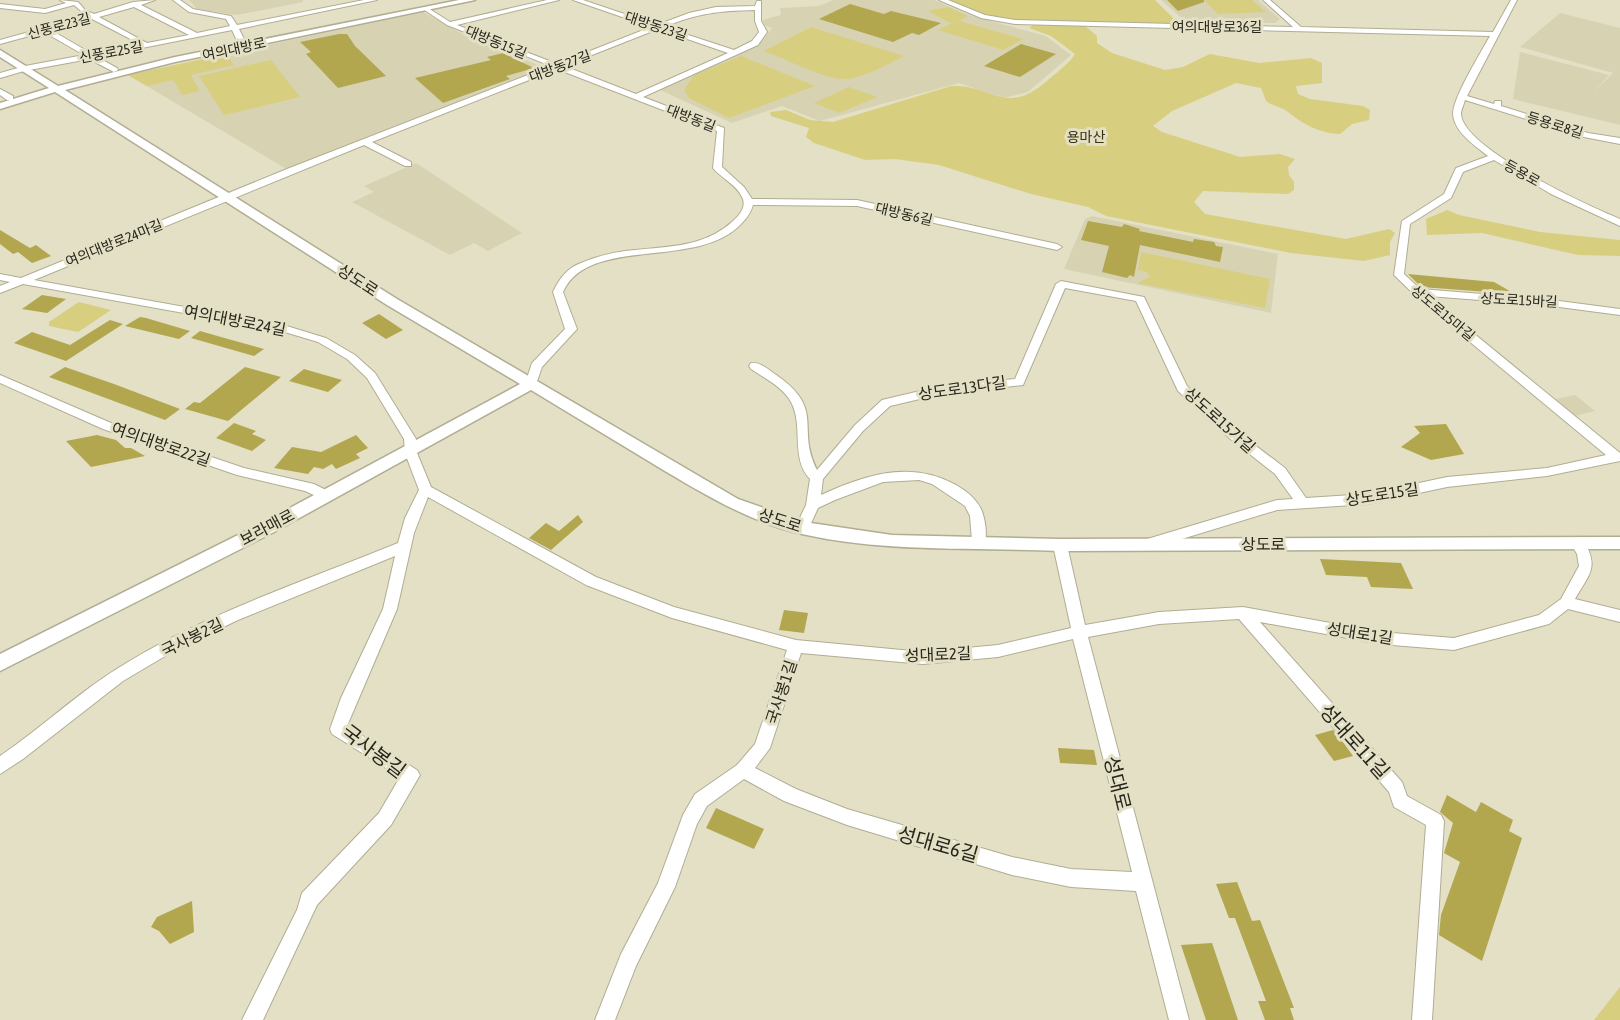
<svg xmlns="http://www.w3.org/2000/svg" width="1620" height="1020" viewBox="0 0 1620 1020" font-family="'Asap Condensed','Noto Sans KR',sans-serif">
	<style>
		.built { fill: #d7d3b2 }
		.green { fill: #d8ce7f }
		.building { fill: #b2a64f }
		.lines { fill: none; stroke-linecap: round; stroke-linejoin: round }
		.minor-casing { stroke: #b0ad93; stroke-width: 2 }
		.major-casing { stroke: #b0ad93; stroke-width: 3 }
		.minor { fill: #fff; fill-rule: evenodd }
		.major { fill: #fff; fill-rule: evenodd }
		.labels { text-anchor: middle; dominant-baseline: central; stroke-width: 6; stroke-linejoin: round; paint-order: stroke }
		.far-street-label { font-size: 14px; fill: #27261c; stroke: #e3e0c5 }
		.far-park-label { font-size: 14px; fill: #38330c; stroke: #e3e0c5 }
		.street-label { font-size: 16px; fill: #27261c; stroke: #e3e0c5 }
		.near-street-label { font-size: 20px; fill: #27261c; stroke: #e3e0c5 }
	</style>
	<rect width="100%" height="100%" fill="#e3e0c5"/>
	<g class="built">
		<path d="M189 0H303V2L237 15 197 9Z"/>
		<path d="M834 0H934L972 16 1046 36 1071 55 1028 92 1004 98 959 83 820 121 782 106 732 123 660 90 737 55 763 40 772 28 764 25 763 20 781 15 780 8 819 6Z"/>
		<path d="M1161 0H1258L1280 19 1275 23 1185 21Z"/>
		<path d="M423 12 468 37 546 68 290 171 128 75Z"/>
		<path d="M1560 13 1620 28V125L1513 99 1520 52 1609 75 1593 93 1613 73 1520 47Z"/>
		<path d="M416 163 522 233 488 251 474 243 450 255 352 202 374 192 364 186Z"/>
		<path d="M1092 216 1278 254 1271 313 1064 269 1085 219Z"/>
		<path d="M1575 395 1595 411 1570 417 1551 400Z"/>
	</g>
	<g class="green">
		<path d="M948 0H1155L1180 25 1037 23 1007 20 983 15Z"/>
		<path d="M1204 0H1252L1266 12 1218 14Z"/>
		<path d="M948 7 968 16 959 21 1023 39 1003 50 938 30 955 22 950 23 928 11Z"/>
		<path d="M1033 25 1085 26 1097 36V43L1112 53 1165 70 1183 67 1210 54 1259 63 1311 58 1322 63V83L1296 86 1298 94 1310 99 1363 106 1370 110 1369 120 1352 124 1340 134C1321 134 1301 123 1288 112 1282 107 1272 106 1266 101L1261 88 1236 83 1172 111 1153 126 1162 132 1240 157 1280 154 1295 159 1288 167 1289 175 1294 182V190L1288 194 1203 191 1194 202 1205 214 1346 239 1389 229 1395 233 1390 242V255L1364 261 1291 253 1106 216 1088 207 1031 194 939 165 895 159 865 160 814 143 806 137 809 128 771 116 770 112 786 110 810 120 833 122 951 86C994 84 1005 118 1048 80 1057 72 1069 64 1075 54L1051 36 1029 28Z"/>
		<path d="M811 27 904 56C886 65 863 79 843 79 823 79 785 58 763 51Z"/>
		<path d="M226 54 234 65 191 75 200 91 182 95 173 80 147 86 128 75Z"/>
		<path d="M741 56 815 86 729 118 689 98 684 90 694 75Z"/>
		<path d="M271 60 300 97 224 115 199 76Z"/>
		<path d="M849 87 877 97 839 113 814 103Z"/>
		<path d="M1447 210 1459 215 1540 232 1620 240V256L1578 255 1482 233 1427 235 1426 219Z"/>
		<path d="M1141 252 1270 279 1265 308 1137 283 1150 277 1147 272 1138 270Z"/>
		<path d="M79 302 111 310 78 332 49 326V322Z"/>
		<path d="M1620 987V1020H1594Z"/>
	</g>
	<g class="building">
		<path d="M1167 0H1204V2L1178 11Z"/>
		<path d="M850 4 884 14 891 11 941 23 919 35 912 33 893 42 819 19Z"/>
		<path d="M339 34H347L355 46 386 76 338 88 306 54 311 52 300 42Z"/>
		<path d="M1021 44 1056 54 1020 77 984 66Z"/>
		<path d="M503 53 534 68 506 76 510 79 443 103 415 78 491 60 487 57Z"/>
		<path d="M1088 221 1122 227 1124 224 1140 229 1139 231 1193 242 1194 239 1214 242 1216 246 1223 247 1220 262 1140 245 1134 277 1130 275 1127 278 1102 272 1109 246 1081 240Z"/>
		<path d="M0 230 30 248 36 245 51 256 32 263 18 252 13 254 0 244Z"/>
		<path d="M1408 274 1494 282 1515 294 1421 287Z"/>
		<path d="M42 295 66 299 47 313 22 309Z"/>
		<path d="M379 314 403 330 386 339 362 323Z"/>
		<path d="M140 317 146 318 190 331 179 339 125 326Z"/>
		<path d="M110 320 123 324 66 361 14 343 32 332 70 345Z"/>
		<path d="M200 331 221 337 264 349 254 356 191 338Z"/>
		<path d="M65 367 114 384 180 409 165 420 49 377Z"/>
		<path d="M245 367 281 377 228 421 185 409 194 402 200 403Z"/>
		<path d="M304 369 342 380 328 392 289 381Z"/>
		<path d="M234 423 256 431 252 434 266 440 252 451 216 438Z"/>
		<path d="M1446 424 1464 454 1431 460 1401 447 1420 433 1414 426Z"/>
		<path d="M97 435 116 440 125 448H131L145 456 91 467 66 441Z"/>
		<path d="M356 435 368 448 356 454 360 458 336 469 332 464 323 469 314 467 308 474 274 468 292 447 321 452Z"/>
		<path d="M578 515 583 522 551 550 529 538 546 523 559 531Z"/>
		<path d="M1320 559 1401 563 1413 589 1371 587 1367 577 1326 575Z"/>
		<path d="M784 610 808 613 804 633 779 630Z"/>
		<path d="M1333 730 1343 742 1353 756 1334 761 1315 735Z"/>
		<path d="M1058 748 1094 750 1097 765 1060 763Z"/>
		<path d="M1447 795 1476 812 1481 802 1513 820 1509 831 1522 838 1482 961 1439 935 1441 915 1460 862 1444 853 1453 823 1440 812Z"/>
		<path d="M716 808 764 829 754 849 706 828Z"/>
		<path d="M1237 882 1252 921 1260 920 1294 1008H1290L1294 1020H1265L1258 1001H1266L1235 918H1229L1216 884Z"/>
		<path d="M192 901 194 932 170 944 159 931 151 927 157 917Z"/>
		<path d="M1212 943 1238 1020H1206L1181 945Z"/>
	</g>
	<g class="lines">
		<g class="minor-casing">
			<g id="minor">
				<path d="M60 0 78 2 85 10 94 14 133 2 155 0 141 5 197 33 230 26 226 19 189 12 173 0H180L193 9 231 16 237 25 364 0H377L239 29 246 43 242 45 238 43 232 30 97 57 117 68 118 70 114 72 89 59 24 71 0 78V73L25 66 84 55 44 32 0 44V40L87 16 74 5 45 13 0 8V4L45 9 66 3ZM134 7 189 35 147 43 99 17ZM92 19 140 44 92 54 51 30Z"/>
				<path d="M547 0H559L457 25 557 64 651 27 573 0H583L657 25 689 13 716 7 755 6 757 1H761V21L767 32 758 45 643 97 724 128 722 167 744 187 752 199 857 200 1057 244 1062 247 1057 250 857 206 753 205C750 215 745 220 738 227 693 269 588 236 563 292L577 329 542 367 535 387H527L525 384 532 363 565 329 553 292C559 279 567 268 581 263 595 257 610 253 625 251 664 246 703 249 733 221 740 215 747 206 742 197 737 185 721 178 713 168L717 131 557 69 372 142 411 162V166H405L364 145 34 280 280 324 326 338 355 355 375 373 416 439 417 453 431 487 596 577 674 607 796 640 923 652 998 645 1071 628 1053 545 1055 541H1065L1067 545 1085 625 1159 612 1243 607 1380 632 1454 638 1539 615 1561 599 1579 566 1577 554 1570 542 1572 538H1582C1600 567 1590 573 1575 599L1620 610V622L1568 609 1549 624 1454 650 1380 644 1260 622 1402 782 1407 796 1441 815 1444 821 1432 1020H1412L1426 825 1394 807 1389 792 1239 619 1159 624 1088 637 1189 1020H1169L1136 891 1071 887 1012 875 847 825 784 801 744 779 707 806 697 824 675 887 636 966 615 1020H595L621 954 658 883 683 815 695 794 737 765 755 744 787 650 672 618 586 585 428 497 414 533 397 609 347 726 417 770 420 775 391 825 317 905 263 1020H242L297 910 302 893 379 813 400 777 332 734 330 729 341 698 383 609 395 556 238 620 172 652 123 681 23 759 0 774V756C44 726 82 689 128 662 212 611 308 580 398 543L405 518 419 490 405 453 404 439 367 378 347 359 318 342 278 330 23 284 0 293V286L10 282 0 280V274L21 278 287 169 551 66 447 25 423 9 428 8 450 22ZM755 10V21L759 32 752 41 734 50 664 27C699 13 718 11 755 10ZM658 29 728 53 636 94 564 66ZM1073 639 1132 872 1071 869 1012 857 847 809 796 789 755 768 770 748 801 653 923 664 998 657Z"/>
				<path d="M939 0H948L985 15 1015 20 1293 27 1263 0H1270L1301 27 1493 32 1511 0H1517L1467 96 1494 104 1495 101H1501V106L1588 133 1620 138V144L1584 137 1465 100C1464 104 1461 110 1461 114 1463 149 1589 206 1620 219V226L1551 194 1494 160 1463 172 1451 198 1410 224 1404 274 1420 289 1544 299 1620 309V315L1544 305 1428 296 1620 453V461L1547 476 1447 487 1368 504 1277 510 1149 549 1144 548 1142 544 1144 540 1277 500 1293 499 1275 474 1223 433 1178 391 1136 301 1065 288 1023 385 941 394 890 406 863 431 823 479 821 495C864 475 910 460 954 484 965 490 975 497 981 509 985 518 988 536 984 545H974L972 541 970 516 965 506 932 484 919 480 883 482 835 500 818 508 807 532H797L795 528 806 505 810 479C790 458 804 426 791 402 783 387 764 378 751 369L749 366 751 363C759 362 765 367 772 372 828 409 795 426 817 470L855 425 882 400 941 386 1015 379 1056 284 1061 281 1144 297 1187 386 1231 427 1285 468 1306 498 1368 494 1447 477 1547 468 1606 455 1423 303 1394 275 1402 221 1444 194 1456 168 1488 156C1475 146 1453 131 1453 113 1454 96 1481 52 1490 36L1015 24 981 18Z"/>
				<path d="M0 89 13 96V100H7L0 95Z"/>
				<path d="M0 375 111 423 244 468 314 484 332 493 334 496 327 501 305 491 237 475 103 429 0 383Z"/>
			</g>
		</g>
		<g class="major-casing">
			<path id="major" d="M459 0H475L175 62 65 90 397 299 738 499 804 522 892 535 1060 539 1620 537V549L1060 551C975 547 886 553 802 534 749 522 702 493 655 465 614 440 572 415 531 390L274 532 0 671V654L262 523 520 384 387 305 55 92 0 109V103L49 88 0 57V50L58 86 175 57Z"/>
		</g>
		<use href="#minor" class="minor"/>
		<use href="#major" class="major"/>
	</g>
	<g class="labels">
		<g class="far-street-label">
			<text transform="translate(59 26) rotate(-15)">신풍로23길</text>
			<text transform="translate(656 26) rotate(18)">대방동23길</text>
			<text x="1217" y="27">여의대방로36길</text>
			<text transform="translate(496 42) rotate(22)">대방동15길</text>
			<text transform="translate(234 49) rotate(-12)">여의대방로</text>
			<text transform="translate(111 52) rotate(-11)">신풍로25길</text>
			<text transform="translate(560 66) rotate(-21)">대방동27길</text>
			<text transform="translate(691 118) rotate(21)">대방동길</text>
			<text transform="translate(1555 125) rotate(17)">등용로8길</text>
			<text transform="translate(1522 173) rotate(29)">등용로</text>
			<text transform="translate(904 214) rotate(13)">대방동6길</text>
			<text transform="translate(114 243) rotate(-22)">여의대방로24마길</text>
			<text transform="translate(1519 300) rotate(3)">상도로15바길</text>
			<text transform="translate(1443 313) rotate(40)">상도로15마길</text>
		</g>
		<g class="far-park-label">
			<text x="1086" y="137">용마산</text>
		</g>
		<g class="street-label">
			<text transform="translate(358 280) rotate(33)">상도로</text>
			<text transform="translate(235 320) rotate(11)">여의대방로24길</text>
			<text transform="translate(962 388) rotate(-8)">상도로13다길</text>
			<text transform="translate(1220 420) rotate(42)">상도로15가길</text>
			<text transform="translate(161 444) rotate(19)">여의대방로22길</text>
			<text transform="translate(1382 494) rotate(-9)">상도로15길</text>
			<text transform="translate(780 520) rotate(18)">상도로</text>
			<text transform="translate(267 527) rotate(-28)">보라매로</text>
			<text x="1263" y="544">상도로</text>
			<text transform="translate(1360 633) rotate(9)">성대로1길</text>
			<text transform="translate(192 637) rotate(-26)">국사봉2길</text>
			<text transform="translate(938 654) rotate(-2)">성대로2길</text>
			<text transform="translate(781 692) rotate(-72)">국사봉1길</text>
		</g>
		<g class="near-street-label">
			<text transform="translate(1355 741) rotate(48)">성대로11길</text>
			<text transform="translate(374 751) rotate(37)">국사봉길</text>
			<text transform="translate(1118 783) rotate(76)">성대로</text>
			<text transform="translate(938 844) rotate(16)">성대로6길</text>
		</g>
	</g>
</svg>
